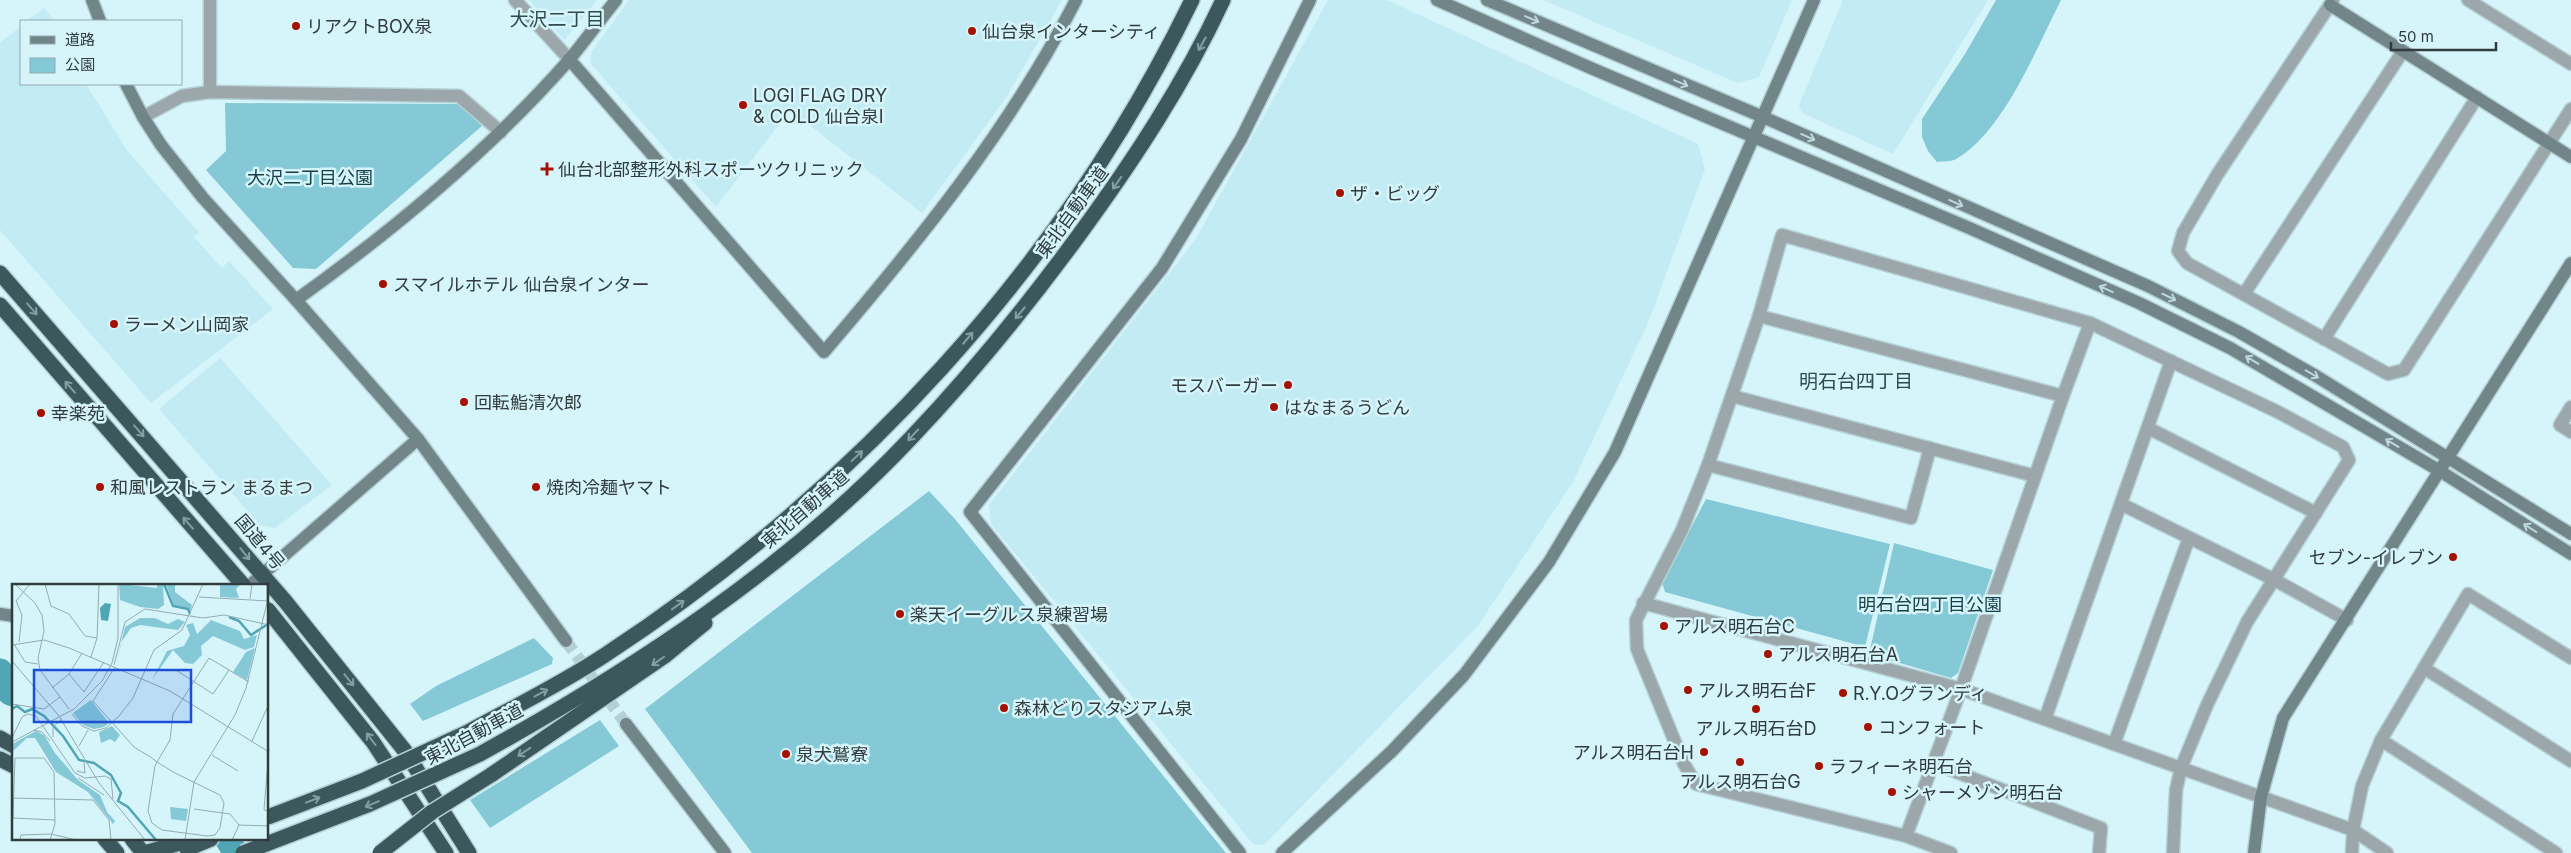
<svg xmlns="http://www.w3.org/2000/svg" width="2571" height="853" viewBox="0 0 2571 853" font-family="Inter,'Noto Sans JP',sans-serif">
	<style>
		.built { fill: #c3ebf3 }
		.green { fill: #85c9d6 }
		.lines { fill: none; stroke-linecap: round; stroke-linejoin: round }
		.river { stroke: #50a6b5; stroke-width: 25 }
		.secondary-tunnel { stroke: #b5d0d5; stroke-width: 12; stroke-dasharray: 12 6; stroke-linecap: butt }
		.street-casing { stroke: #b5d0d5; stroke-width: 15 }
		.secondary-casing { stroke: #b5d0d5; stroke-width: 15 }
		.highway-casing { stroke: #b5d0d5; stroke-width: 18 }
		.street { stroke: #9ba7aa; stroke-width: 12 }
		.secondary { stroke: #728589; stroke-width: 12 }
		.highway { stroke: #3d585d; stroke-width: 15 }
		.highway-bridge-casing { stroke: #b5d0d5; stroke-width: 18; stroke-linecap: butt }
		.highway-bridge { stroke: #3d585d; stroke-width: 15 }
		.oneway { stroke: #bdd9de }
		.oneway2 { stroke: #829fa4 }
		.poi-dot { fill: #a51101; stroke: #d6f5fb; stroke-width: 2 }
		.labels { text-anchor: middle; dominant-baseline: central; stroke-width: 5; stroke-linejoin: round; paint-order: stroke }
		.poi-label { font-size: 18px; fill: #303c3e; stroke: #d6f5fb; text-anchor: start }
		.park-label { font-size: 18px; fill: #184047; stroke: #d6f5fb }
		.street-label { font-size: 18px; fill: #303c3e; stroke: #d6f5fb }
		.neighbourhood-label { font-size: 19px; fill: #2f4a4f; stroke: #d6f5fb }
		.inset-river { fill: none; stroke: #50a6b5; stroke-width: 2.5 }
		.inset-road { fill: none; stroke: #94abaf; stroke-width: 1 }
		.view { fill: #1d4ed8; fill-opacity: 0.15; stroke: #1d4ed8; stroke-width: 2.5 }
		.inset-edge { fill: none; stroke: #303c3e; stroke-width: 2.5 }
	</style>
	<rect width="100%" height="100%" fill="#d6f5fb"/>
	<g class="built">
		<path d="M529 0H597L564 40Z"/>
		<path d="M629 0H1062L1006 98 922 213 790 110 716 207 590 63 592 51Z"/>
		<path d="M1328 0H1387L1698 144 1705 169 1648 323 1573 482 1477 627 1264 845 1253 844 991 524 989 505 1195 240Z"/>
		<path d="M1543 0H1792L1759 77 1738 83Z"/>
		<path d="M1843 0H1988L1893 154 1802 113 1799 105Z"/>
		<path d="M44 8 55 21H27Z"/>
		<path d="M21 26V84H86L126 149 199 233 194 237 222 268 229 261 273 309 151 403 0 230V43Z"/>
		<path d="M220 358 332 485 275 528 260 525 159 409Z"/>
	</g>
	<g class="green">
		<path d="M1996 0H2061C2037 47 2003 133 1956 159 1951 162 1943 161 1937 162L1928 151 1922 137V119L1965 54Z"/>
		<path d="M225 103 462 104 482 126 316 269 293 268 206 170 226 151Z"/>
		<path d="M929 491 954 518 1226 853H752L645 709Z"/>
		<path d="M1706 499 1890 544 1865 647 1665 592 1662 583Z"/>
		<path d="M1894 543 1993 570 1958 673 1951 678 1869 654Z"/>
		<path d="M534 638 553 658 552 664 423 721 410 704 436 686Z"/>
		<path d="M600 720 619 746 490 828 470 800Z"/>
	</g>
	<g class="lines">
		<g class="river">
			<path d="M0 671 10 693 14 694"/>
			<path d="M227 839 236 853"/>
		</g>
		<path class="secondary-tunnel" d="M566 641 626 724"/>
		<g class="street-casing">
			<g id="street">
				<path d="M515 0 569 59"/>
				<path d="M2333 0 2217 175 2183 233 2178 251 2187 263 2388 374 2404 370 2571 109"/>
				<path d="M2468 0 2571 64"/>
				<path d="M210 92V0"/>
				<path d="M143 117 182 96 210 92 459 96 501 132"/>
				<path d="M2244 294 2403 51"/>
				<path d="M1759 316 2063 396 1961 689 1906 836"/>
				<path d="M2324 339 2477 97"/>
				<path d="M1732 396 2035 476"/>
				<path d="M2063 396 2090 323"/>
				<path d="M2571 407 2560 425 2571 432"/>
				<path d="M2148 428 2316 513"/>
				<path d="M1708 465 1911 518 1930 448"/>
				<path d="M2121 504 2273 579 2347 620"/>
				<path d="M1643 603 1961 689 2353 830 2387 853"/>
				<path d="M2424 668 2571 761"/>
				<path d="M2045 719 2171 361"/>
				<path d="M2381 740 2556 853"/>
				<path d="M2114 744 2189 538"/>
				<path d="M1933 763 2101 828 2099 853"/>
				<path d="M1951 853 1906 836 1696 784 1684 764 1637 649 1636 620 1682 530 1708 465 1759 316 1782 235 2090 323 2278 412 2343 447 2349 460 2247 622 2207 705 2181 768 2176 790 2173 853"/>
				<path d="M2352 853 2353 830 2362 786 2381 740 2468 594 2571 658"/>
			</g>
		</g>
		<g class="secondary-casing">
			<g id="secondary">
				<path d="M92 0 100 21"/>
				<path d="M1437 0 1593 69 1967 227 2139 303 2230 348 2440 471 2571 554"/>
				<path d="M1487 0 1763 117 2148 286 2239 332 2316 376 2571 534"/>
				<path d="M2330 5 2571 157"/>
				<path d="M569 59 824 352C918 242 1010 129 1076 0"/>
				<path d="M126 84 143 117 161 145 203 198 296 300 418 439 566 641"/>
				<path d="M296 300C395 229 489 151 569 60 585 41 600 20 616 0"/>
				<path d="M249 586 418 439"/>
				<path d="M0 614 14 616"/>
				<path d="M626 724 725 853"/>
				<path d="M1240 853 970 512 1162 268 1241 139 1310 0"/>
				<path d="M1282 853 1392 751 1464 675 1549 562 1615 452 1814 0"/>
				<path d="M2254 853 2261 797 2283 718 2571 263"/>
			</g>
		</g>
		<g class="highway-casing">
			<g id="highway">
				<path d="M0 273 285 601 405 751 469 853"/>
				<path d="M0 305 244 586"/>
				<path d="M268 610 373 742 446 853"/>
				<path d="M468 732C514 707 561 684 605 655 853 492 1062 268 1192 0"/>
				<path d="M0 738 14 746"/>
				<path d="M480 754C634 669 788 568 910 439 971 375 1027 306 1079 235 1133 161 1184 84 1223 0"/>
				<path d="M0 759 14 766"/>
				<path d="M491 775 666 655 705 623"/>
				<path d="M105 839 117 853"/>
				<path d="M132 839 143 853"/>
				<path d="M187 849 211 839"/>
				<path d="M144 853 195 839"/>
			</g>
		</g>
		<use href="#street" class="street"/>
		<use href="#secondary" class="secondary"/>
		<use href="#highway" class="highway"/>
		<g class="highway-bridge-casing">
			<g id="highway-bridge">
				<path d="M268 817 362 781 468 732"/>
				<path d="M243 853 370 804 480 754"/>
				<path d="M380 853 432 812 491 775"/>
			</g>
		</g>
		<use href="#highway-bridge" class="highway-bridge"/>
	</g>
	<defs><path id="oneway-shaft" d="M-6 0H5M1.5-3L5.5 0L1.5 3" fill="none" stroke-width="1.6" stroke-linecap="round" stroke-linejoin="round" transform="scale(1.25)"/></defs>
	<g class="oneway">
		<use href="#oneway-shaft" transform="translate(1532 19) rotate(23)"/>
		<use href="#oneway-shaft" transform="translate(1681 83) rotate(23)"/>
		<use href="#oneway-shaft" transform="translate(1808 137) rotate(24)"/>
		<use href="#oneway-shaft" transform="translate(1956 203) rotate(24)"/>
		<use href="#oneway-shaft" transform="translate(2106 289) rotate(-156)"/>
		<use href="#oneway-shaft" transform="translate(2169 297) rotate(26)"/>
		<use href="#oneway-shaft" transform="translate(2252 360) rotate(-149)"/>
		<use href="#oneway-shaft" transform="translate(2312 374) rotate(30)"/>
		<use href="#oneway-shaft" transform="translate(2392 443) rotate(-149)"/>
		<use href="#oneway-shaft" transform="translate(2530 528) rotate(-148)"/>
	</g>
	<g class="oneway2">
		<use href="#oneway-shaft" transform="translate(1202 44) rotate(119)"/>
		<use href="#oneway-shaft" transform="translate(1117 183) rotate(125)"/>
		<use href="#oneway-shaft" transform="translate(32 309) rotate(49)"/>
		<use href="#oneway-shaft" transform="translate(1020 313) rotate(130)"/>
		<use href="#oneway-shaft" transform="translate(968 338) rotate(-50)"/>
		<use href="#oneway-shaft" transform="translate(70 387) rotate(-131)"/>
		<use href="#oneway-shaft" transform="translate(139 431) rotate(49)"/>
		<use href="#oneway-shaft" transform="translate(913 435) rotate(133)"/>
		<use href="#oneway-shaft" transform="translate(857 456) rotate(-43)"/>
		<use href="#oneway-shaft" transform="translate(188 523) rotate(-131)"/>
		<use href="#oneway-shaft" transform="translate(245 554) rotate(51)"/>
		<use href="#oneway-shaft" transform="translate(678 605) rotate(-36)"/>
		<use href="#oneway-shaft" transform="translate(658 661) rotate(145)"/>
		<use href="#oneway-shaft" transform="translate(349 680) rotate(51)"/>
		<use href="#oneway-shaft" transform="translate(541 693) rotate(-28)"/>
		<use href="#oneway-shaft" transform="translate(371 739) rotate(-127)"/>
		<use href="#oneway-shaft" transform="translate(524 752) rotate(146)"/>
		<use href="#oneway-shaft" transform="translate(313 800) rotate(-21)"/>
		<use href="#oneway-shaft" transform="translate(372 804) rotate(157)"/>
	</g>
	<g class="poi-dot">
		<circle cx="296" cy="26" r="5"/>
		<circle cx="972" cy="31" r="5"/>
		<circle cx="743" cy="105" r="5"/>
		<path d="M544.5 161.5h5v5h5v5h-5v5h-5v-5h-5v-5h5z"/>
		<circle cx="1340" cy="193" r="5"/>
		<circle cx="383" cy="284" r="5"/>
		<circle cx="114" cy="324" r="5"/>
		<circle cx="1288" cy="385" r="5"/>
		<circle cx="464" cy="402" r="5"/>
		<circle cx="1274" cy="407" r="5"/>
		<circle cx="41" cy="413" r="5"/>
		<circle cx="100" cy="487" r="5"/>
		<circle cx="536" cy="487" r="5"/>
		<circle cx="2453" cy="557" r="5"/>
		<circle cx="900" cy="614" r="5"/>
		<circle cx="1664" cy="626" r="5"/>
		<circle cx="1768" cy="654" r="5"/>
		<circle cx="1688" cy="690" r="5"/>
		<circle cx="1843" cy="693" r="5"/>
		<circle cx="1004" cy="708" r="5"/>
		<circle cx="1756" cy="709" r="5"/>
		<circle cx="1868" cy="727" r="5"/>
		<circle cx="1704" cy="752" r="5"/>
		<circle cx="786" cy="754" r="5"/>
		<circle cx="1740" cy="762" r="5"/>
		<circle cx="1819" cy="766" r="5"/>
		<circle cx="1892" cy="792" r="5"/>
	</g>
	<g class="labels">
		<g class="poi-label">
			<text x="306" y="26">リアクトBOX泉</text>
			<text x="982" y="31">仙台泉インターシティ</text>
			<text x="753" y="95">LOGI FLAG DRY<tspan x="753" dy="21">&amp; COLD 仙台泉I</tspan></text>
			<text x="558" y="169">仙台北部整形外科スポーツクリニック</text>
			<text x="1350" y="193">ザ・ビッグ</text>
			<text x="393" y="284">スマイルホテル 仙台泉インター</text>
			<text x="124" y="324">ラーメン山岡家</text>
			<text x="1278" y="385" text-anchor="end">モスバーガー</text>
			<text x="474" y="402">回転鮨清次郎</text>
			<text x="1284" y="407">はなまるうどん</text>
			<text x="51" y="413">幸楽苑</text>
			<text x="110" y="487">和風レストラン まるまつ</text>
			<text x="546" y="487">焼肉冷麺ヤマト</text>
			<text x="2443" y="557" text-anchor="end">セブン-イレブン</text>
			<text x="910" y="614">楽天イーグルス泉練習場</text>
			<text x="1674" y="626">アルス明石台C</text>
			<text x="1778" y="654">アルス明石台A</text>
			<text x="1698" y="690">アルス明石台F</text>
			<text x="1853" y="693">R.Y.Oグランディ</text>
			<text x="1014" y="708">森林どりスタジアム泉</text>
			<text x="1878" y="727">コンフォート</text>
			<text x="1756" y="728" text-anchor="middle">アルス明石台D</text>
			<text x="1694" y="752" text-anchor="end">アルス明石台H</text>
			<text x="796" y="754">泉犬鷲寮</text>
			<text x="1829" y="766">ラフィーネ明石台</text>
			<text x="1740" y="781" text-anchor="middle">アルス明石台G</text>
			<text x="1902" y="792">シャーメゾン明石台</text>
		</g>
		<g class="park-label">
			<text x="310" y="177">大沢二丁目公園</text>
			<text x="1930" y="604">明石台四丁目公園</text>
		</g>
		<g class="street-label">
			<text transform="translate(1072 212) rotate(-54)">東北自動車道</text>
			<text transform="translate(805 509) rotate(-41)">東北自動車道</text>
			<text transform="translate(260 542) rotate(50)">国道4号</text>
			<text transform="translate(474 734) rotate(-28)">東北自動車道</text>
		</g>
		<g class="neighbourhood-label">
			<text x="557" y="19">大沢二丁目</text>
			<text x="1856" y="381">明石台四丁目</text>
		</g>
	</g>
	<g transform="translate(12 584)">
		<rect width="256" height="256" fill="#d6f5fb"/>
		<path d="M107 0 145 4V0H151L152 21 146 25 128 23 108 16ZM154 0H163V8L180 21 179 26 162 21ZM208 0H229L224 5 227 14 208 13ZM128 34H143L156 40 166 35 173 38 166 46 128 41 119 44 110 57 104 81 113 43ZM199 36 228 47 232 55 245 51 242 63 233 66 201 52 189 62 190 71 181 80 173 79 161 66 140 96 155 67 172 62 178 51 174 41 181 39 185 50ZM243 64 235 96 221 88 234 68ZM79 116 97 139 92 143 82 145 71 141 61 129ZM100 142 108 151 103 158 98 155 89 159 87 148ZM24 147 32 151 43 169 66 196 88 211 95 228 103 237 101 240 76 208 44 188 23 154H15L0 168V160ZM158 223 176 225 174 237 159 235Z" fill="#85c9d6"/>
		<path d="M93 19 99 20 96 37 89 36 88 24Z" fill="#50a6b5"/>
		<path class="inset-river" d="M152 0 161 22 176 25 178 30M217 33 227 37 239 51 256 40M0 125 5 122 13 128 20 125 32 132 51 152 67 176 82 179 99 191 109 209 106 217 116 223 144 256"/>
		<path class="inset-road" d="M33 0 39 22 57 30 73 52 85 54M4 1 23 19 30 31 32 47 26 74 28 86 57 125M187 13 256 17M238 15 240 0M7 58 10 31 4 17 18 0M2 60 13 78 26 80M0 61 32 56 57 64 158 107 257 168M79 73 85 54 87 0M0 77 47 132 87 199 133 256M102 81 113 38 133 25 191 34 212 31 257 41M103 83 81 117 122 163 130 168 137 172 145 178 163 189 208 211 212 219 208 244 203 251 195 252 150 246 140 239 136 227 143 182 145 178 158 156 161 130 197 74 237 98M164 86 201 110 217 86M57 90 72 108 92 78M40 104 57 90 70 69M0 120 32 125 48 113M60 130 70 142 82 147 94 144 107 132 121 114 142 66 170 46 191 0M21 146 30 148 38 157M41 153V143L50 135M0 154 10 133 16 130 24 132 63 189 73 194 93 192 99 195 101 215M240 157 257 120M0 158 62 125 90 97 100 79 106 54V0M67 162 76 146M257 165 252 226 257 227M200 171 226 187M65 187 73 189 72 179M66 194 92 211M0 214 81 216 97 236 99 256M182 225 218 230 227 241M8 256 9 251 39 250 64 256M38 256 43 240 42 188 32 174H3L1 234 43 236M173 256 182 198 223 131 234 104 255 19V0M220 256 227 241 257 242"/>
		<path class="view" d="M22 86H179V138H22Z"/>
		<rect width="256" height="256" class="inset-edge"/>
	</g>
	<rect x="20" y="20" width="162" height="65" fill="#d6f5fb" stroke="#94abaf"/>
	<rect x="30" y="36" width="25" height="8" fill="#728589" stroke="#94abaf"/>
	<text x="65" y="45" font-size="15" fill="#303c3e">道路</text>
	<rect x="30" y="58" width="25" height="15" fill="#85c9d6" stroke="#94abaf"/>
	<text x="65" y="70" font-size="15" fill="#303c3e">公園</text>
	<path d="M2391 42v8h105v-8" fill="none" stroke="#303c3e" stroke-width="2.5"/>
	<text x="2398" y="42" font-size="15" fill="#303c3e" stroke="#d6f5fb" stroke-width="4" paint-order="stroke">50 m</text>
</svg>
